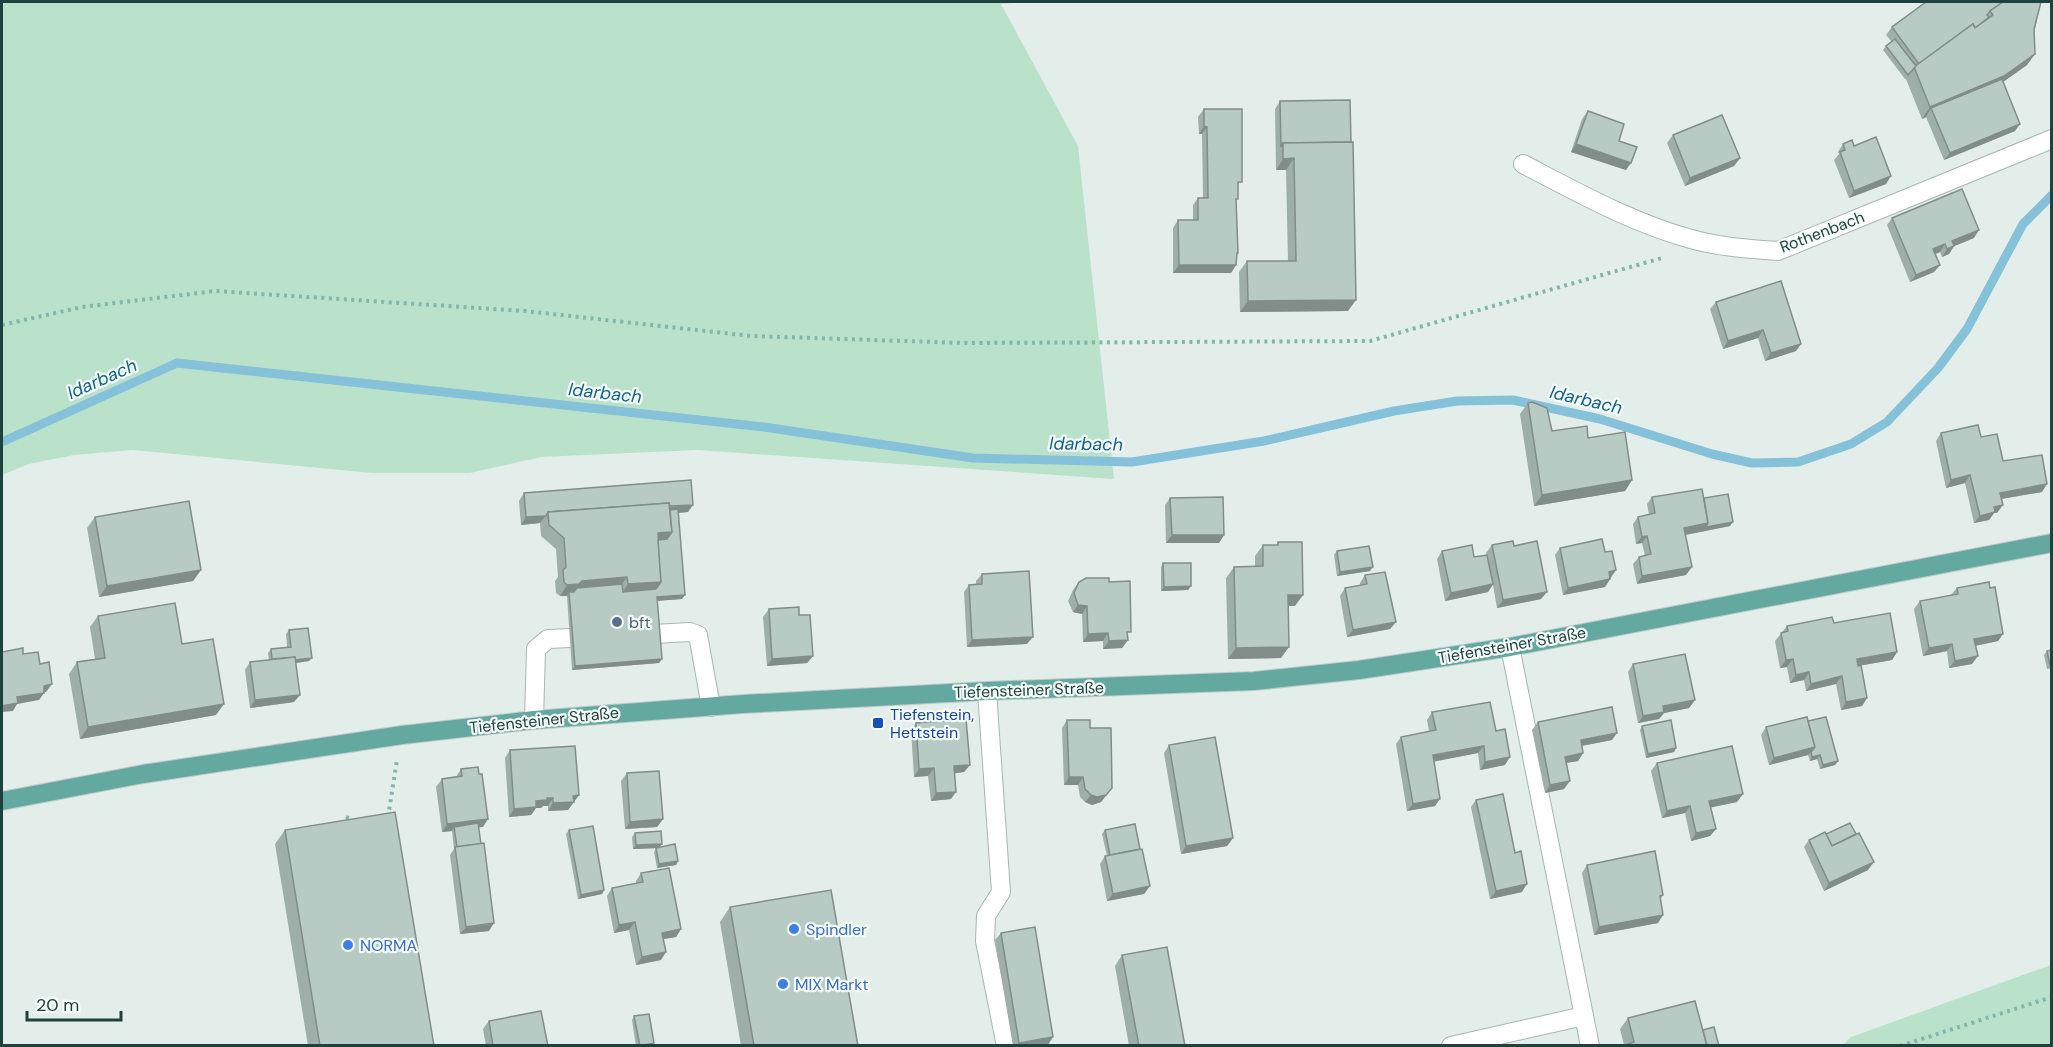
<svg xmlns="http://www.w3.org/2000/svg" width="2053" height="1047" viewBox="0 0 2053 1047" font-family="'DM Sans',sans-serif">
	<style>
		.green { fill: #bae2ca }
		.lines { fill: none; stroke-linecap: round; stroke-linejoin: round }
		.stream { stroke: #85c1d9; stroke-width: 9 }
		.minor-casing { stroke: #a5b7b4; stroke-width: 20 }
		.major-casing { stroke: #c1cac9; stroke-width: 20 }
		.path { stroke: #80b6ac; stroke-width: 4; stroke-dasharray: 3 4.5; stroke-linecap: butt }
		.minor { stroke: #fff; stroke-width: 18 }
		.major { stroke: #63a9a0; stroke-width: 18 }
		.wall { fill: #9eaea9 }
		.shaded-wall { fill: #818d89 }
		.building { fill: #b8cac4; stroke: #818d89; stroke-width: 1.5 }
		.service-dot { fill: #5c6f8a; stroke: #f4faf8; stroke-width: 2 }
		.transit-dot { fill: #1a4fb4; stroke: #f4faf8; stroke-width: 2 }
		.shop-dot { fill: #3f7fe0; stroke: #f4faf8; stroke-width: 2 }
		.labels { text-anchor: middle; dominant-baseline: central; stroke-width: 4.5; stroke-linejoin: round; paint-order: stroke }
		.street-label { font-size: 16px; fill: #20423e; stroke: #f4faf8 }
		.service-label { font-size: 16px; fill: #4e5e75; stroke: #f4faf8; text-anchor: start }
		.transit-label { font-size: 16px; fill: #164399; stroke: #f4faf8; text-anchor: start }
		.shop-label { font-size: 16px; fill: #366cbe; stroke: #f4faf8; text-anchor: start }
		.water-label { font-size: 18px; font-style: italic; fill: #136386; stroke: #f4faf8 }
	</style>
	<rect width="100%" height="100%" fill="#e3eeeb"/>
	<g class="green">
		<path d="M2 2H1027L1001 4 1078 146 1114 479 697 450 541 457 470 473H372L133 450 74 455 29 464 2 475Z"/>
		<path d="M2051 965V1045H1843L1851 1037Z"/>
	</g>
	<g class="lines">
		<path class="stream" d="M2 442 177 363 764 427 973 458 1132 462 1264 441 1394 411 1457 401 1513 400 1600 419 1712 454 1752 463 1798 462 1851 444 1887 422 1938 368 1967 329 2023 224 2052 195"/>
		<g class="minor-casing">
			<g id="minor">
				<path d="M1523 164C1577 192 1632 223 1691 239 1719 247 1750 249 1778 251L2052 139"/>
				<path d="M635 635 690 632 698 635 711 707"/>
				<path d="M987 691 1001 892 986 916 985 941 1006 1046"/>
				<path d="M534 720 536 649 548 639 592 637"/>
				<path d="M1584 1016 1590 1046"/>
				<path d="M1451 1046 1584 1016 1510 647"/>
			</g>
		</g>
		<g class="major-casing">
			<path id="major" d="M2 801 143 774 402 735 534 720 743 704 987 691 1254 681 1359 670 1510 647 2052 543"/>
		</g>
		<g class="path">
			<path d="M2 325 82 307 215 291 525 311 751 336 965 343 1370 341 1662 258"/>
			<path d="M346 817 354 820"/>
			<path d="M388 817 397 760"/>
			<path d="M1900 1046 2052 997"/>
		</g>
		<use href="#minor" class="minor"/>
		<use href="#major" class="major"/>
	</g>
	<g class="wall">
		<path d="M2041 2 2027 65 2003 82 2015 131 1944 160 1926 117 1922 119 1906 79H1905L1883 50 1886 46 1892 42 1886 35 1892 27Z"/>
		<path d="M1280 101 1348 311 1240 312 1239 272 1247 261H1288L1286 170H1276L1275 109Z"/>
		<path d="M1204 109 1238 188 1236 202 1238 253 1237 255 1236 265 1231 273H1173V228L1178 220H1193V205L1198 198H1203L1202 134H1199L1198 117Z"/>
		<path d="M1588 111 1619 141 1626 170 1571 152 1582 119Z"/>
		<path d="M1673 135 1740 158 1734 166 1685 186 1667 143Z"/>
		<path d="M1843 144 1886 184 1849 198 1834 160 1839 154 1838 152Z"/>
		<path d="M1892 218 1974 238 1954 246 1949 254 1942 257 1940 252 1935 254 1940 265 1934 272 1910 282 1887 225Z"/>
		<path d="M1716 302 1801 344 1796 351 1765 361 1758 338 1723 349 1710 309Z"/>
		<path d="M1528 403 1552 431 1588 438 1632 480 1625 491 1534 506 1520 414Z"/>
		<path d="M1941 433 1981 437 2003 461 2042 492 2001 499 1997 513H1994L1989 520 1974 523 1965 483 1946 488 1936 441Z"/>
		<path d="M524 493 688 512 678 513 682 599 657 601 662 659 659 663 572 670 567 596H560L556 593 555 581 558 577 556 549 541 536 540 523 521 525 519 501Z"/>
		<path d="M1652 497 1704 498 1730 526 1686 535V575L1637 584 1633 564 1639 557 1645 556 1642 543 1636 544 1633 524 1638 517 1649 514 1647 504Z"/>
		<path d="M1170 498 1224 535 1219 543H1166L1165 505Z"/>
		<path d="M95 517 201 570 193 581 99 597 87 528Z"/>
		<path d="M1278 542 1295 606H1288L1281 658 1228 659 1226 578 1234 567 1255 566V556L1263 545H1276Z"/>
		<path d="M1492 545 1541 599 1497 608 1493 585 1488 592 1445 601 1437 559 1442 551 1474 557 1487 555 1486 553Z"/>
		<path d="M1560 548 1605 552 1616 570 1605 587 1563 595 1555 555Z"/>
		<path d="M1337 551 1370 571 1337 576 1334 555Z"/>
		<path d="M1163 563 1191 586 1188 590 1161 591V567Z"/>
		<path d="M982 574 1027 644 967 647 964 592 969 585 976 584V581Z"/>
		<path d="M1365 575 1396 622 1390 629 1347 637 1340 596 1345 588 1360 585V583Z"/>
		<path d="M1079 582H1109L1128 638V640L1122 648 1103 649V641L1083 642 1082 614 1073 612 1068 601 1073 590Z"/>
		<path d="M1957 588H1990L2003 634 1998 641 1975 646 1972 664 1949 668 1947 651 1923 656 1914 609 1920 601 1951 595Z"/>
		<path d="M769 609 799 615 813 656 807 663 767 666 763 617Z"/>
		<path d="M98 616 182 644 216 715 80 739 69 674 77 662 95 659 90 627Z"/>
		<path d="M1834 623 1897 652 1892 660 1858 666 1867 698 1862 706 1841 710 1836 684 1806 691 1804 680 1790 683 1787 667 1780 668 1775 641 1787 626Z"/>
		<path d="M289 630 309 661 296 663 294 702 250 708 245 670 250 662 269 660 268 653 271 649 287 647 286 634Z"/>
		<path d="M2047 651 2052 668 2047 669 2044 655Z"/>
		<path d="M1633 664 1695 700 1689 708 1664 713 1659 719 1638 723 1628 672Z"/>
		<path d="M1432 712 1496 731 1505 765 1480 770 1478 753 1434 761 1435 806 1407 811 1396 744 1401 737 1429 731 1427 720Z"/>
		<path d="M1067 720 1090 728 1112 788 1101 802 1092 805 1085 802 1080 797 1078 785H1064L1062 728Z"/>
		<path d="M1808 721 1838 761 1835 765 1820 769 1817 759 1810 761 1808 755 1769 765 1761 735 1766 727Z"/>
		<path d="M1538 722 1612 740 1582 746 1583 753 1578 761 1566 763 1564 789 1545 793 1532 730Z"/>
		<path d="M916 723 970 765 964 772 955 773 951 799 931 801 928 776 914 777 911 730Z"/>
		<path d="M1642 726 1676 748 1674 752 1646 758 1640 730Z"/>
		<path d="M1169 745 1233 838 1227 846 1181 854 1164 753Z"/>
		<path d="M510 750 579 795 568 810 548 811V806H543L541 808H536L531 815 509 817 505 758Z"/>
		<path d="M1657 763 1737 802 1711 807 1716 829 1710 836 1691 841 1685 813 1662 818 1651 771Z"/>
		<path d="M461 769 483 827H479L489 931 460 934 450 855 454 849 452 831 442 832 436 787 442 779 456 777Z"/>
		<path d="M627 773 663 819 657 827 625 829 621 781Z"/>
		<path d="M1476 800 1515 853 1522 892 1490 899 1471 807Z"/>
		<path d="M285 830 434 1046H308L275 844Z"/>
		<path d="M569 830 604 890 602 894 578 899 566 834Z"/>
		<path d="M1105 830 1140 849 1150 886 1144 894 1107 901 1100 864 1105 856H1107L1102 834Z"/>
		<path d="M635 833 662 844 659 848 678 861 676 865 657 868 654 852 656 848H659L633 849 632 837Z"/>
		<path d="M1826 834 1868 870 1824 891 1804 847 1809 840Z"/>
		<path d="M1587 865 1663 895 1660 900 1658 923 1594 935 1582 873Z"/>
		<path d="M641 873 681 929 676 937 664 939 661 960 636 965 629 930 614 933 607 896 612 888 636 883V881Z"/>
		<path d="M730 907 858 1046H741L720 922Z"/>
		<path d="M1001 933 1048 1045 1013 1046 995 940Z"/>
		<path d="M1122 955 1185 1046H1129L1115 966Z"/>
		<path d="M634 1016 653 1046H636L632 1020Z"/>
		<path d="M1628 1018 1703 1030 1719 1046 1624 1045 1620 1029Z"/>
		<path d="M489 1021 548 1046H486L483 1029Z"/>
	</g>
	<g class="shaded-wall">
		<path d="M2035 54 2027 65 1996 87 1931 108 1926 117 1922 119 1930 107Z"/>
		<path d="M2020 124 2015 131 1944 160 1950 153Z"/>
		<path d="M1204 126 1207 127 1202 134H1199Z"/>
		<path d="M1576 144 1631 163 1626 170 1571 152Z"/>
		<path d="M1294 158 1286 170H1276L1283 159Z"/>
		<path d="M1740 158 1734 166 1685 186 1690 178Z"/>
		<path d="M1891 176 1886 184 1849 198 1854 191Z"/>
		<path d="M1979 230 1974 238 1947 249 1952 241Z"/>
		<path d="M1945 244 1940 252 1928 257 1933 249Z"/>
		<path d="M1954 246 1949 254 1942 257 1947 249Z"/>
		<path d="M1179 265H1236L1231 273H1173Z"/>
		<path d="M1940 265 1934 272 1910 282 1916 275Z"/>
		<path d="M1356 300 1348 311 1240 312 1248 301Z"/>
		<path d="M1763 330 1758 338 1723 349 1728 341Z"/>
		<path d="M1801 344 1796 351 1765 361 1771 353Z"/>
		<path d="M1970 475 1965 483 1946 488 1951 480Z"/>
		<path d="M1632 480 1625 491 1534 506 1542 495Z"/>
		<path d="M2047 484 2042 492 1995 500 2000 493Z"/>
		<path d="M693 505 688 512 665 514 548 515Z"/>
		<path d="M2003 505 1997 513H1994L1989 520 1974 523 1980 516 1994 507Z"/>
		<path d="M546 516 540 523 521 525 526 517Z"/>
		<path d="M1733 522 1730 526 1679 536 1684 528 1708 523Z"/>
		<path d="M672 532 664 543 653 544 658 533Z"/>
		<path d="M1172 535H1224L1219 543H1166Z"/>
		<path d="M1647 536 1642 543 1636 544 1642 537Z"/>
		<path d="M1373 567 1370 571 1337 576 1340 572Z"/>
		<path d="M1692 567 1686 575 1637 584 1642 576Z"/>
		<path d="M201 570 193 581 99 597 107 586Z"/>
		<path d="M1616 570 1610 578 1603 579 1609 572Z"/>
		<path d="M627 577 619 588 569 592 567 596H560L567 585 582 581Z"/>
		<path d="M1610 579 1605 587 1563 595 1568 588Z"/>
		<path d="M661 582 654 593 620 596 628 584Z"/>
		<path d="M1493 584 1488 592 1445 601 1451 593Z"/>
		<path d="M1191 586 1188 590 1161 591 1164 587Z"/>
		<path d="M1547 592 1541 599 1497 608 1503 600Z"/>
		<path d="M685 595 682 599 654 601 657 597Z"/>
		<path d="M1288 595H1303L1295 606H1280Z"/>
		<path d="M1078 605 1087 606 1082 614 1073 612Z"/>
		<path d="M1396 622 1390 629 1347 637 1353 630Z"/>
		<path d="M1108 633 1103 641 1083 642 1088 634Z"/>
		<path d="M2003 634 1998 641 1969 647 1974 639Z"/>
		<path d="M1033 637 1027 644 967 647 972 640Z"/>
		<path d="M1128 640 1122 648 1103 649 1109 641Z"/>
		<path d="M1952 644 1947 651 1923 656 1929 648Z"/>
		<path d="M1289 647 1281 658 1228 659 1236 648Z"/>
		<path d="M1897 652 1892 660 1852 667 1857 659Z"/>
		<path d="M813 656 807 663 767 666 772 659Z"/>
		<path d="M1978 656 1972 664 1949 668 1955 661Z"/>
		<path d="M312 658 309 661 270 667 273 663Z"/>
		<path d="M662 659 659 663 572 670 575 666Z"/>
		<path d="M1793 659 1787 667 1780 668 1786 660Z"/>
		<path d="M1809 672 1804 680 1790 683 1796 675Z"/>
		<path d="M1842 676 1836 684 1806 691 1811 684Z"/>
		<path d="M52 684 46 692 41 693H44L39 700 17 704 13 711 2 712V706L17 697 44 686Z"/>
		<path d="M300 695 294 702 250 708 255 700Z"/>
		<path d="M1867 698 1862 706 1841 710 1846 702Z"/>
		<path d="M1695 700 1689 708 1664 713 1659 719 1638 723 1643 716 1663 706Z"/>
		<path d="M224 704 216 715 80 739 88 727Z"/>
		<path d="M1617 733 1612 740 1575 747 1581 740Z"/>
		<path d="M1484 746 1478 753 1427 763 1433 755Z"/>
		<path d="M1815 747 1808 755 1769 765 1774 758Z"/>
		<path d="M1676 748 1674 752 1646 758 1648 754Z"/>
		<path d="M1583 753 1578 761 1559 764 1565 757Z"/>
		<path d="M1820 755 1817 759 1810 761 1812 757Z"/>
		<path d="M1510 757 1505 765 1480 770 1485 762Z"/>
		<path d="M1838 761 1835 765 1820 769 1823 765Z"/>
		<path d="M970 765 964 772 949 774 954 766Z"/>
		<path d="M934 768 928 776 914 777 919 769Z"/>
		<path d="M1069 777H1083L1078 785H1064Z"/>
		<path d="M1570 781 1564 789 1545 793 1550 785Z"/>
		<path d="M1112 788 1101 802 1092 805 1085 802 1091 795Z"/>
		<path d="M956 792 951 799 931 801 936 793Z"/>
		<path d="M1743 794 1737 802 1704 809 1709 801Z"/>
		<path d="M579 795 568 810 548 811 553 803 573 796Z"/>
		<path d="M547 798H553L548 806H543L541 808H536L531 815 509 817 514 809 536 801Z"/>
		<path d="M1440 799 1435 806 1407 811 1413 804Z"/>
		<path d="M1690 806 1685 813 1662 818 1667 811Z"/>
		<path d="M488 819 483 827 455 830 454 827 452 831 442 832 447 824Z"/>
		<path d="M663 819 657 827 625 829 630 822Z"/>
		<path d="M1716 829 1710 836 1691 841 1696 833Z"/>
		<path d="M1233 838 1227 846 1181 854 1186 846Z"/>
		<path d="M662 844 659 848 633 849 636 845Z"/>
		<path d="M678 861 676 865 657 868 659 864Z"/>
		<path d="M1874 862 1868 870 1824 891 1829 883Z"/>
		<path d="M1527 884 1522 892 1490 899 1496 891Z"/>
		<path d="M1150 886 1144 894 1107 901 1113 894Z"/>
		<path d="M604 890 602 894 578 899 581 895Z"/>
		<path d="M1663 915 1658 923 1594 935 1599 927Z"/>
		<path d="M635 922 629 930 614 933 619 925Z"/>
		<path d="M494 923 489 931 460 934 466 927Z"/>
		<path d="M681 929 676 937 657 940 662 933Z"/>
		<path d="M666 952 661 960 636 965 642 957Z"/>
		<path d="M1053 1037 1048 1045 1017 1046 1019 1043Z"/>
	</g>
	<g class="building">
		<path d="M1926 2H2003L1990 11 1987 15 1989 17 1975 28 1973 24 1919 64 1892 27Z"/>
		<path d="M2003 2H2041L2034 29 2035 54 2004 76 1930 107 1914 67 1973 24 1975 28 1993 15 1990 11Z"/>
		<path d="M1895 39 1916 66 1908 75 1886 46Z"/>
		<path d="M2002 79 2020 124 1950 153 1931 108Z"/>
		<path d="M1350 100 1351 142 1283 143 1281 147 1280 101Z"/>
		<path d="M1204 109H1242V182H1238V199H1236L1238 253H1237L1236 265H1179L1178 220H1198V198H1208L1207 127 1204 126Z"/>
		<path d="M1588 111 1624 124 1619 141 1637 147 1631 163 1576 144Z"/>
		<path d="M1722 115 1740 158 1690 178 1673 135Z"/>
		<path d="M1876 137 1891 176 1854 191 1840 152 1845 150 1843 144 1852 140 1854 146Z"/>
		<path d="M1353 142 1356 300 1248 301 1247 261H1296L1294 158 1283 159V143Z"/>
		<path d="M1962 189 1979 230 1952 241 1954 246 1947 249 1945 244 1933 249 1940 265 1916 275 1892 218Z"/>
		<path d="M1781 281 1801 344 1771 353 1763 330 1728 341 1716 302Z"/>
		<path d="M1532 402 1547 408 1552 431 1587 426 1588 438 1625 432 1632 480 1542 495 1528 403Z"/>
		<path d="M1978 425 1981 437 1997 434 2003 461 2042 455 2047 484 2000 493 2003 505 1994 507 1995 512 1980 516 1970 475 1951 480 1941 433Z"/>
		<path d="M691 480 693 505 670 506 669 503 548 512 546 516 526 517 524 493Z"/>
		<path d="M1702 489 1708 523 1684 528 1692 567 1642 576 1639 557 1651 554 1647 536 1642 537 1638 517 1655 513 1652 497Z"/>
		<path d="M1728 494 1733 522 1706 527 1708 523 1704 498Z"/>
		<path d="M1223 497 1224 535H1172L1170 498Z"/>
		<path d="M189 501 201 570 107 586 95 517Z"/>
		<path d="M669 503 672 532 658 533 661 582 628 584 627 577 582 581 579 584 567 585 564 582 563 570 566 567 564 538 549 525 548 512Z"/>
		<path d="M678 509 685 595 657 597 662 659 575 666 569 592H574L577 588 622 584 623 592 656 589 661 582 658 540 667 539 672 532 670 510Z"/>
		<path d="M1602 539 1605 552 1612 551 1616 570 1609 572 1610 579 1568 588 1560 548Z"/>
		<path d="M1513 541 1514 546 1537 541 1547 592 1503 600 1492 545Z"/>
		<path d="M1278 542H1302L1303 595H1288L1289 647 1236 648 1234 567 1263 566V545H1278Z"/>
		<path d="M1472 545 1474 557 1487 555 1493 584 1451 593 1442 551Z"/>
		<path d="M1369 546 1373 567 1340 572 1337 551Z"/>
		<path d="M1163 563H1191V586L1164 587Z"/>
		<path d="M1029 571 1033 637 972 640 969 585 982 584V574Z"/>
		<path d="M1385 572 1396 622 1353 630 1345 588 1367 584 1365 575Z"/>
		<path d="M1086 578H1109V582L1130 581 1131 632H1127L1128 640 1109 641 1108 633 1088 634 1087 606 1078 605 1074 593 1079 582Z"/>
		<path d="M1989 582 1990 588 1995 587 2003 634 1974 639 1978 656 1955 661 1952 644 1929 648 1920 601 1958 594 1957 588Z"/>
		<path d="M175 603 182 644 213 639 224 704 88 727 77 662 105 658 98 616Z"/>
		<path d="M799 607V615H810L813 656 772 659 769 609Z"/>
		<path d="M1890 613 1897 652 1857 659 1858 666 1861 665 1867 698 1846 702 1842 676 1811 684 1809 672 1796 675 1793 659 1786 660 1781 633 1788 631 1787 626 1832 617 1834 623Z"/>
		<path d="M308 628 312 658 295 660V657L272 659 271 649 291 647 289 630Z"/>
		<path d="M23 648V654L38 652 40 664 49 662 52 684 44 686V693L17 697 18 703 2 706V652Z"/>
		<path d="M2052 650V665H2050L2047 651Z"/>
		<path d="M1685 654 1695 700 1663 706 1664 712 1643 716 1633 664Z"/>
		<path d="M295 657 300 695 255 700 250 662Z"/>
		<path d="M1490 702 1496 731 1505 729 1510 757 1485 762 1484 746 1433 755 1440 799 1413 804 1401 737 1436 730 1432 712Z"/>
		<path d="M1612 707 1617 733 1581 740 1583 753 1565 757 1570 781 1550 785 1538 722Z"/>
		<path d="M1807 717 1815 747 1774 758 1766 727Z"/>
		<path d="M1826 717 1838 761 1823 765 1820 755 1812 757 1811 751H1812L1815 747 1808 721Z"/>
		<path d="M966 719 970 765 954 766 956 792 936 793 934 768 919 769 916 723Z"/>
		<path d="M1067 720H1090V728H1111L1112 788 1106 795 1097 797 1091 795 1085 789 1083 777H1069Z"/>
		<path d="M1671 720 1676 748 1648 754 1642 726Z"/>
		<path d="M1215 737 1233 838 1186 846 1169 745Z"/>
		<path d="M575 746 579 795 573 796 574 802 553 803V798H547V800L536 801V807L514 809 510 750Z"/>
		<path d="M1732 746 1743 794 1709 801 1716 829 1696 833 1690 806 1667 811 1657 763Z"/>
		<path d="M478 767 479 774H482L488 819 447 824 442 779 462 776 461 769Z"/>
		<path d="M659 771 663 819 630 822 627 773Z"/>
		<path d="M1503 794 1515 853 1521 851 1527 884 1496 891 1476 800Z"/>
		<path d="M395 812 434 1046H320L285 830Z"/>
		<path d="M478 823 481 844 457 847 454 827Z"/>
		<path d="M1850 823 1856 834 1832 846 1826 834Z"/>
		<path d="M1135 824 1140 849 1110 855 1105 830Z"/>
		<path d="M593 826 604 890 581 895 569 830Z"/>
		<path d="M661 831 662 844 636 845 635 833Z"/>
		<path d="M1825 832 1832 846 1859 833 1874 862 1829 883 1809 840Z"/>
		<path d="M484 843 494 923 466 927 455 847Z"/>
		<path d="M675 844 678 861 659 864 656 848Z"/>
		<path d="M1142 849 1150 886 1113 894 1105 856Z"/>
		<path d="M1655 851 1663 895 1660 896 1663 915 1599 927 1587 865Z"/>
		<path d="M669 868 681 929 662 933 666 952 642 957 635 922 619 925 612 888 643 882 641 873Z"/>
		<path d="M831 890 858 1046H754L730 907Z"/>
		<path d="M1035 927 1053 1037 1019 1043 1001 933Z"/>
		<path d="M1167 947 1185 1046H1139L1122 955Z"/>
		<path d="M1695 1001 1707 1046H1623L1634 1042 1628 1018Z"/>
		<path d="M541 1011 548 1046H493L489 1021Z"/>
		<path d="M649 1014 654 1043 640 1046 634 1016Z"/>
		<path d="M1714 1027 1719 1046H1707L1703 1030Z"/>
	</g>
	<circle class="service-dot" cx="617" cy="622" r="6"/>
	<rect class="transit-dot" x="872" y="717" width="12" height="12" rx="3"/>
	<g class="shop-dot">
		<circle cx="794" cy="929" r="6"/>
		<circle cx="348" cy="945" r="6"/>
		<circle cx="783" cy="984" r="6"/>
	</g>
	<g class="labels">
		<g class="street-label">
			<text transform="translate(1822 232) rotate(-21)">Rothenbach</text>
			<text transform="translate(1512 645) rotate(-10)">Tiefensteiner Straße</text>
			<text transform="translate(1029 690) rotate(-2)">Tiefensteiner Straße</text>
			<text transform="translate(544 720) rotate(-6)">Tiefensteiner Straße</text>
		</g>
		<g class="service-label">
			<text x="629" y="622">bft</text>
		</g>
		<g class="transit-label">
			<text x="890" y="714">Tiefenstein,<tspan x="890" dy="18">Hettstein</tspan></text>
		</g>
		<g class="shop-label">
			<text x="806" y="929">Spindler</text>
			<text x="360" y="945">NORMA</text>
			<text x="795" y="984">MIX Markt</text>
		</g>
		<g class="water-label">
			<text transform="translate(102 379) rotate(-24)">Idarbach</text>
			<text transform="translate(605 393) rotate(6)">Idarbach</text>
			<text transform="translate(1586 400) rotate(13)">Idarbach</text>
			<text transform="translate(1086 444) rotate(1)">Idarbach</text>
		</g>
	</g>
	<rect width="2053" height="1047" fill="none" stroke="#20423e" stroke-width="6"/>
	<path d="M27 1011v9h94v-9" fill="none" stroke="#20423e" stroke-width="3"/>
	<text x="36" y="1011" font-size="18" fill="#20423e" stroke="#f4faf8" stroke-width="4.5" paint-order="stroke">20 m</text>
</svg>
